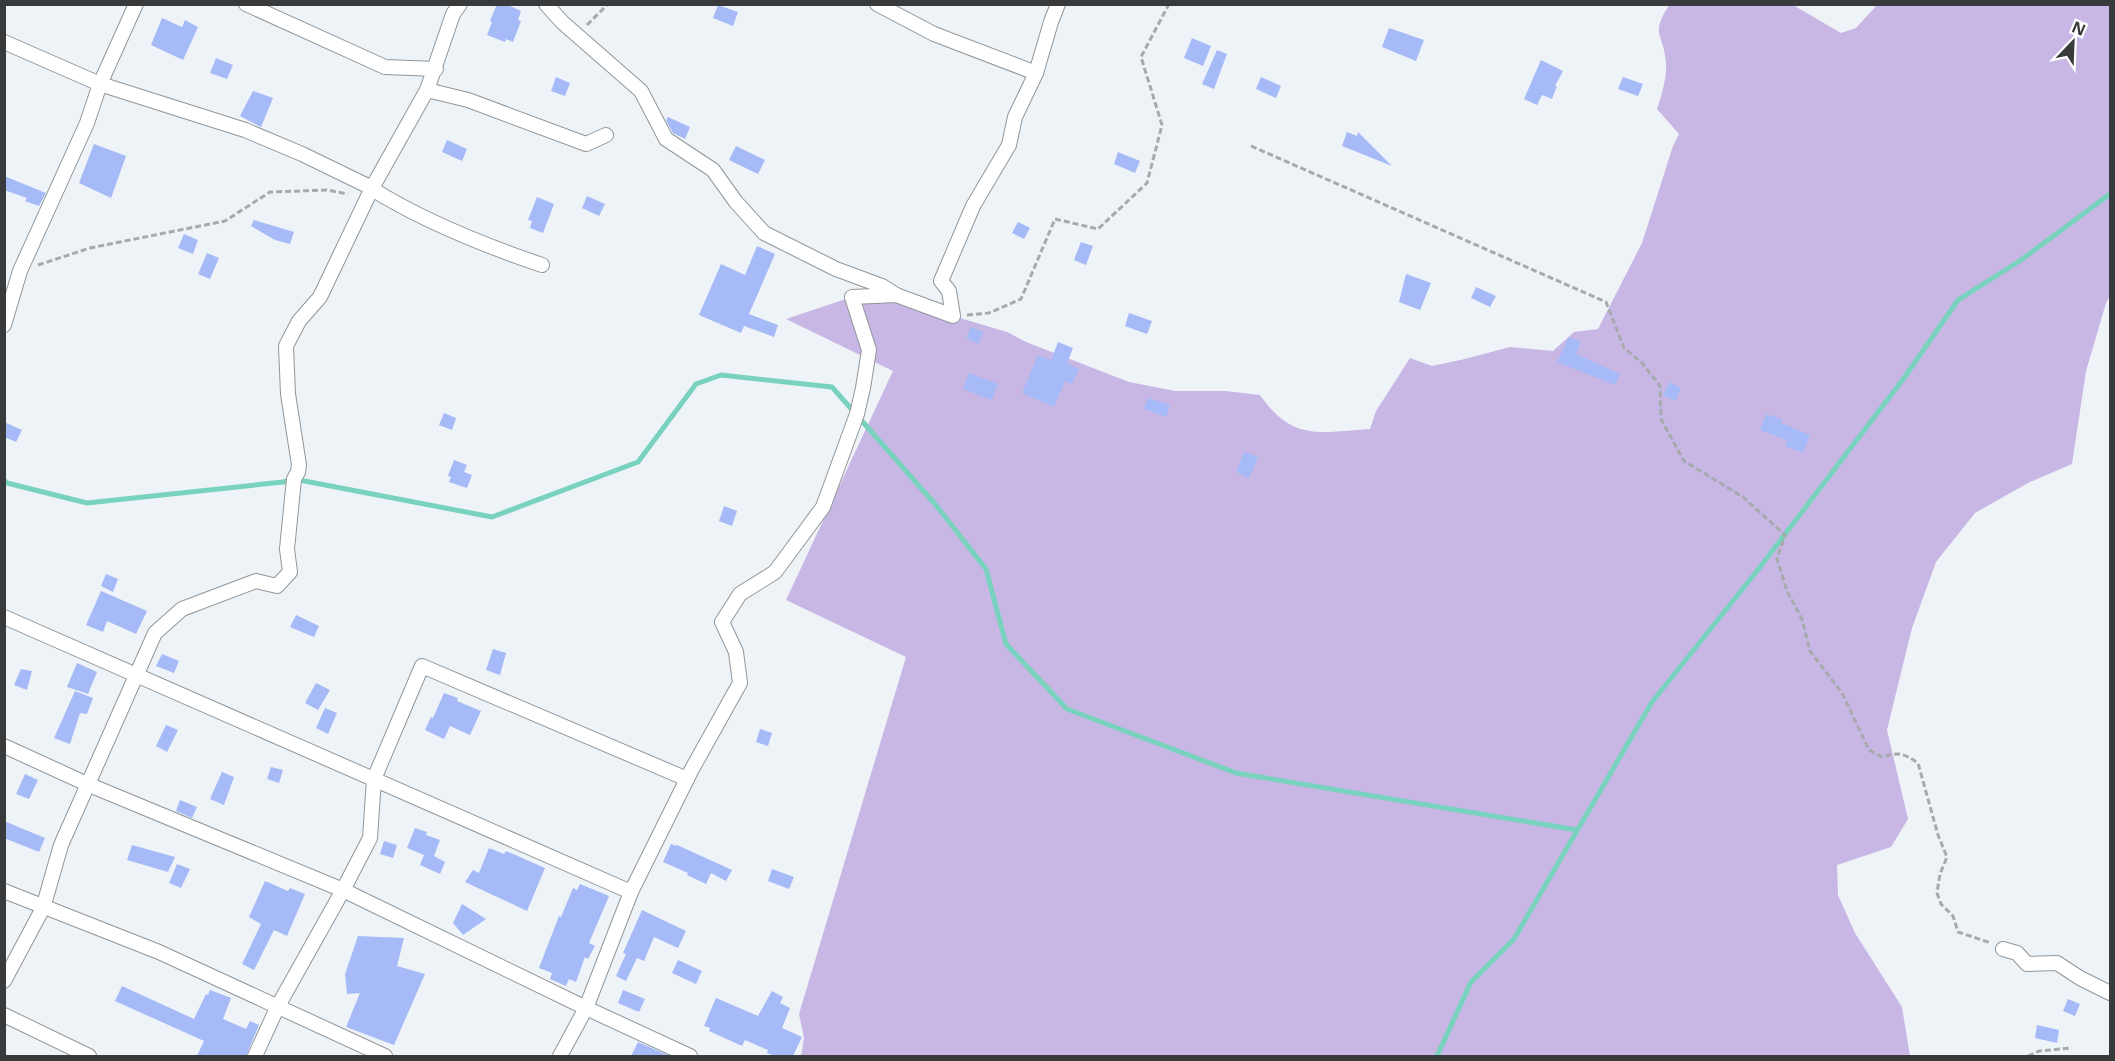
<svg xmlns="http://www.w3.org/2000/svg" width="2115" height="1061" viewBox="0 0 2115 1061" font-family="'Open Sans',sans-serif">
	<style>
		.green { fill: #c8b7e5 }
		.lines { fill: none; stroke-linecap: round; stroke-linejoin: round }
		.stream { stroke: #79d2bd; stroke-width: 5 }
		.building { fill: #a6baf8 }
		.minor-casing { stroke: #91969a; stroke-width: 16 }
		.path { stroke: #a6aaad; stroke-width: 3; stroke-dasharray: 6 3; stroke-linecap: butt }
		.minor { stroke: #fff; stroke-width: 14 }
	</style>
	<rect width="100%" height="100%" fill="#eef3f7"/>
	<path class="green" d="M1669 5H1793L1841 33 1856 28 1877 5H2110V296L2106 303 2086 371 2072 464 2028 483 1975 513 1936 562 1912 628 1887 730 1908 819 1891 847 1837 865 1838 895 1855 933 1902 1007 1910 1056H801L804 1038 799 1014 906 657 786 600 893 371 786 319 852 297 896 295 953 316 1007 332 1026 342 1129 382 1175 391H1225L1260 395C1293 442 1319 432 1370 429L1376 411 1410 358 1432 366 1465 359 1510 347 1553 351 1574 332 1598 329 1642 243 1673 146 1679 134 1657 109C1662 94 1667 78 1666 62 1663 31 1650 36 1669 5Z"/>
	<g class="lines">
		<g class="stream">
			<path d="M4 480 7 483 87 503 283 482 294 479 492 517 638 462 696 384 721 375 832 387 935 504 986 569 1006 644 1067 709 1236 773 1577 830"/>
			<path d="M1437 1056 1471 982 1514 939 1652 702 1757 571 1904 378 1958 300 2021 260 2110 194"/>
		</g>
	</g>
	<g class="building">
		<path d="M497 4H506L521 11 518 20 521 21 513 42 506 39 505 42 487 35 492 22 490 21Z"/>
		<path d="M718 5 738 12 733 26 713 18Z"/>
		<path d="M162 18 182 27 185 20 198 27 183 60 151 45Z"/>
		<path d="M1389 28 1424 40 1416 61 1382 47Z"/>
		<path d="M1192 38 1211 46 1203 66 1184 58Z"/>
		<path d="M1217 50 1227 54 1214 89 1202 84Z"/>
		<path d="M216 58 233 65 227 79 210 73Z"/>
		<path d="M1541 60 1563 71 1555 86H1557L1552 99 1542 95 1537 105 1524 99Z"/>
		<path d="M556 77 570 83 565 96 551 91Z"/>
		<path d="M1261 77 1281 86 1276 98 1256 89Z"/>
		<path d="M1623 77 1643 84 1638 96 1618 89Z"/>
		<path d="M253 91 273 98 261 127 240 116Z"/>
		<path d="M668 117 690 127 685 139 673 133 666 120Z"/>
		<path d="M1347 132 1357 136 1358 132 1392 166 1342 146Z"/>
		<path d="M447 140 467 149 462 161 442 152Z"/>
		<path d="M94 144 126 156 111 198 79 183Z"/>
		<path d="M736 146 765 160 758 174 729 160Z"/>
		<path d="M1118 152 1140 161 1135 173 1114 164Z"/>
		<path d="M4 176 46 193 39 206 25 201 27 198 4 190Z"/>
		<path d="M587 196 605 204 599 216 582 208Z"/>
		<path d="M537 197 554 204 543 233 530 228 532 221 528 220Z"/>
		<path d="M254 220 294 232 290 244 275 240 251 226Z"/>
		<path d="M1018 222 1030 228 1024 239 1012 233Z"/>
		<path d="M184 234 198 240 193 254 178 248Z"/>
		<path d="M1081 242 1093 246 1086 265 1074 260Z"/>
		<path d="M757 246 775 254 749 314 778 325 774 337 744 326 741 333 699 315 721 264 745 275Z"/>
		<path d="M207 253 219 258 210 279 198 274Z"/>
		<path d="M1406 274 1431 283 1420 310 1399 302Z"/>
		<path d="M1476 287 1496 296 1490 307 1471 298Z"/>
		<path d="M1129 313 1152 321 1147 334 1125 326Z"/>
		<path d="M971 327 983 332 979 344 966 338Z"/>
		<path d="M1569 337 1581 342 1576 354 1620 374 1615 385 1557 362Z"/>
		<path d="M1058 342 1073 348 1067 363 1079 369 1072 384 1065 381 1054 407 1022 393 1038 355 1051 360Z"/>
		<path d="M969 373 998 384 992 400 963 389Z"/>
		<path d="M1670 382 1681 388 1675 401 1663 395Z"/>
		<path d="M1148 398 1170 405 1166 417 1144 409Z"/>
		<path d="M444 413 456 418 452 430 439 425Z"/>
		<path d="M1766 414 1782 419 1781 423 1810 435 1803 453 1785 446 1787 440 1760 430Z"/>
		<path d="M4 422 22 430 16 442 4 437Z"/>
		<path d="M1244 452 1258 457 1249 478 1236 472Z"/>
		<path d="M454 460 467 465 464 472 472 475 467 488 449 482 451 477 448 476Z"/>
		<path d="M724 506 737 511 732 526 719 521Z"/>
		<path d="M106 574 118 579 113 592 101 586Z"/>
		<path d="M101 591 147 611 136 634 107 621 103 632 86 625Z"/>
		<path d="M296 615 319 626 314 637 290 627Z"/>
		<path d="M493 649 506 653 500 675 486 670Z"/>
		<path d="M162 654 179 661 174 673 156 666Z"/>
		<path d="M77 663 97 672 88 694 67 687Z"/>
		<path d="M21 669 32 671 27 690 14 685Z"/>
		<path d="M316 683 330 690 318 710 305 703Z"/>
		<path d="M75 691 93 698 87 714 80 713 70 744 54 738Z"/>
		<path d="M444 693 458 698 457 701 481 711 470 735 450 726 444 739 425 730 431 717 433 718Z"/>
		<path d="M325 708 337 713 328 734 316 728Z"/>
		<path d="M166 725 178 730 167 752 156 746Z"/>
		<path d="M760 729 772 733 768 746 756 742Z"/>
		<path d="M271 767 283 770 279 783 267 779Z"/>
		<path d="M222 772 234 777 224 805 210 799Z"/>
		<path d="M25 774 38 780 29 799 16 794Z"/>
		<path d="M180 800 197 807 192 818 176 811Z"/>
		<path d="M4 821 45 838 39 852 4 838Z"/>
		<path d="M415 828 427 832 426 835 440 840 434 856 445 862 440 874 420 865 424 855 407 848Z"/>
		<path d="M384 841 397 845 393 858 380 854Z"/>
		<path d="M671 844 676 846 677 845 732 870 726 881 711 873 706 884 687 875 688 873 663 862Z"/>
		<path d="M132 845 175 857 168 872 127 860Z"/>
		<path d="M489 848 504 854 506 851 545 868 527 911 465 882 473 870 479 873Z"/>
		<path d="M177 864 190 869 181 888 169 883Z"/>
		<path d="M772 869 794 877 789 889 768 881Z"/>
		<path d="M265 881 288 891 290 888 305 894 287 936 274 930 254 970 242 964 261 924 249 917Z"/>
		<path d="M580 884 609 896 589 943 595 946 588 959 585 957 576 982 569 979 566 986 550 979 552 973 539 968 559 916 561 917 573 888 577 890Z"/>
		<path d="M462 904 486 919 463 935 453 923Z"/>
		<path d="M642 910 686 931 678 948 654 937 644 961 637 958 626 981 616 976 626 954 623 953Z"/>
		<path d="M358 936 404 938 397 966 425 974 394 1045 346 1027 360 993 347 994 345 974Z"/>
		<path d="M678 960 702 971 696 984 672 973Z"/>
		<path d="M122 986 194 1019 206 994 208 995 210 990 231 998 223 1019 246 1029 250 1021 259 1025 246 1056H197L204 1041 115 1001Z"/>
		<path d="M623 990 645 999 639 1012 618 1003Z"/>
		<path d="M772 991 783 997 780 1003 790 1008 782 1028 802 1037 793 1056H775L767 1053 768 1050 745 1040 742 1046 709 1031 710 1028 704 1026 716 998 758 1016Z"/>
		<path d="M2068 999 2080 1004 2075 1016 2063 1011Z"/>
		<path d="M2037 1025 2059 1030 2057 1043 2035 1038Z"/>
		<path d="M638 1042 670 1056H631Z"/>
	</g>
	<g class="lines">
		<g class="minor-casing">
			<g id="minor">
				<path d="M136 4 100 84 245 130 302 154 372 188"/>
				<path d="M246 4 385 67 436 69"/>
				<path d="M546 4 562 22 641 91 666 139 713 170 736 202 764 233 836 269 882 286 896 295"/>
				<path d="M877 4 934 34 1036 73"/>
				<path d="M4 42 100 84 87 123 20 271 4 325"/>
				<path d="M427 90 468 100 586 144 606 135"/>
				<path d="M372 189C425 222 483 245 542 265"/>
				<path d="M4 617 631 892"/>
				<path d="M4 746 87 784 343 890 586 1008 690 1056"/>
				<path d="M4 891 159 952 385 1056"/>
				<path d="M2003 949 2017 953 2027 964 2057 963 2080 978 2110 993"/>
				<path d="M4 981 43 908 61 845 155 633 182 609 256 581 277 586 290 572 287 549 294 479 298 472 299 465 288 394 286 346 299 321 320 297 372 188 427 90 453 14 460 4"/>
				<path d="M4 1015 89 1056"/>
				<path d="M255 1056 278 1006 343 890 370 838 374 779 422 666 687 779"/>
				<path d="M560 1056 586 1008 631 892 692 769 740 683 736 652 722 622 740 594 775 572 823 507 857 414 863 388 869 350 852 297 896 295 953 316 949 291 941 281 973 206 1009 145 1015 117 1036 73 1051 22 1058 4"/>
			</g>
		</g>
		<g class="path">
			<path d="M587 25 608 4"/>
			<path d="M1251 146 1606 302 1624 348 1642 363 1660 386 1661 419 1684 461 1743 497 1785 535 1777 559 1787 591 1802 619 1810 651 1842 693 1869 750 1882 757C1898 752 1904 753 1918 763L1938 835 1947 857 1940 874 1937 893 1941 904 1953 916 1958 932 1991 943"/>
			<path d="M38 265 90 248 225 221 270 192 327 190 348 194"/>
			<path d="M967 315 989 313 1021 299 1055 219 1098 229 1147 183 1162 125 1141 57 1169 4"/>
			<path d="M2028 1056 2039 1051 2072 1048"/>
		</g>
		<use href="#minor" class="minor"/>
	</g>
	<rect width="2115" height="1061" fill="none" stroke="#383a3b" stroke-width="12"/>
	<g transform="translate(2073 42) rotate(23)" stroke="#ffffff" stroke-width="4.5" paint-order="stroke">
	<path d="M0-4.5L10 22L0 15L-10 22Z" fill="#383a3b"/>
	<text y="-9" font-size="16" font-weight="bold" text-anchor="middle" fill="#383a3b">N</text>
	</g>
</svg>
